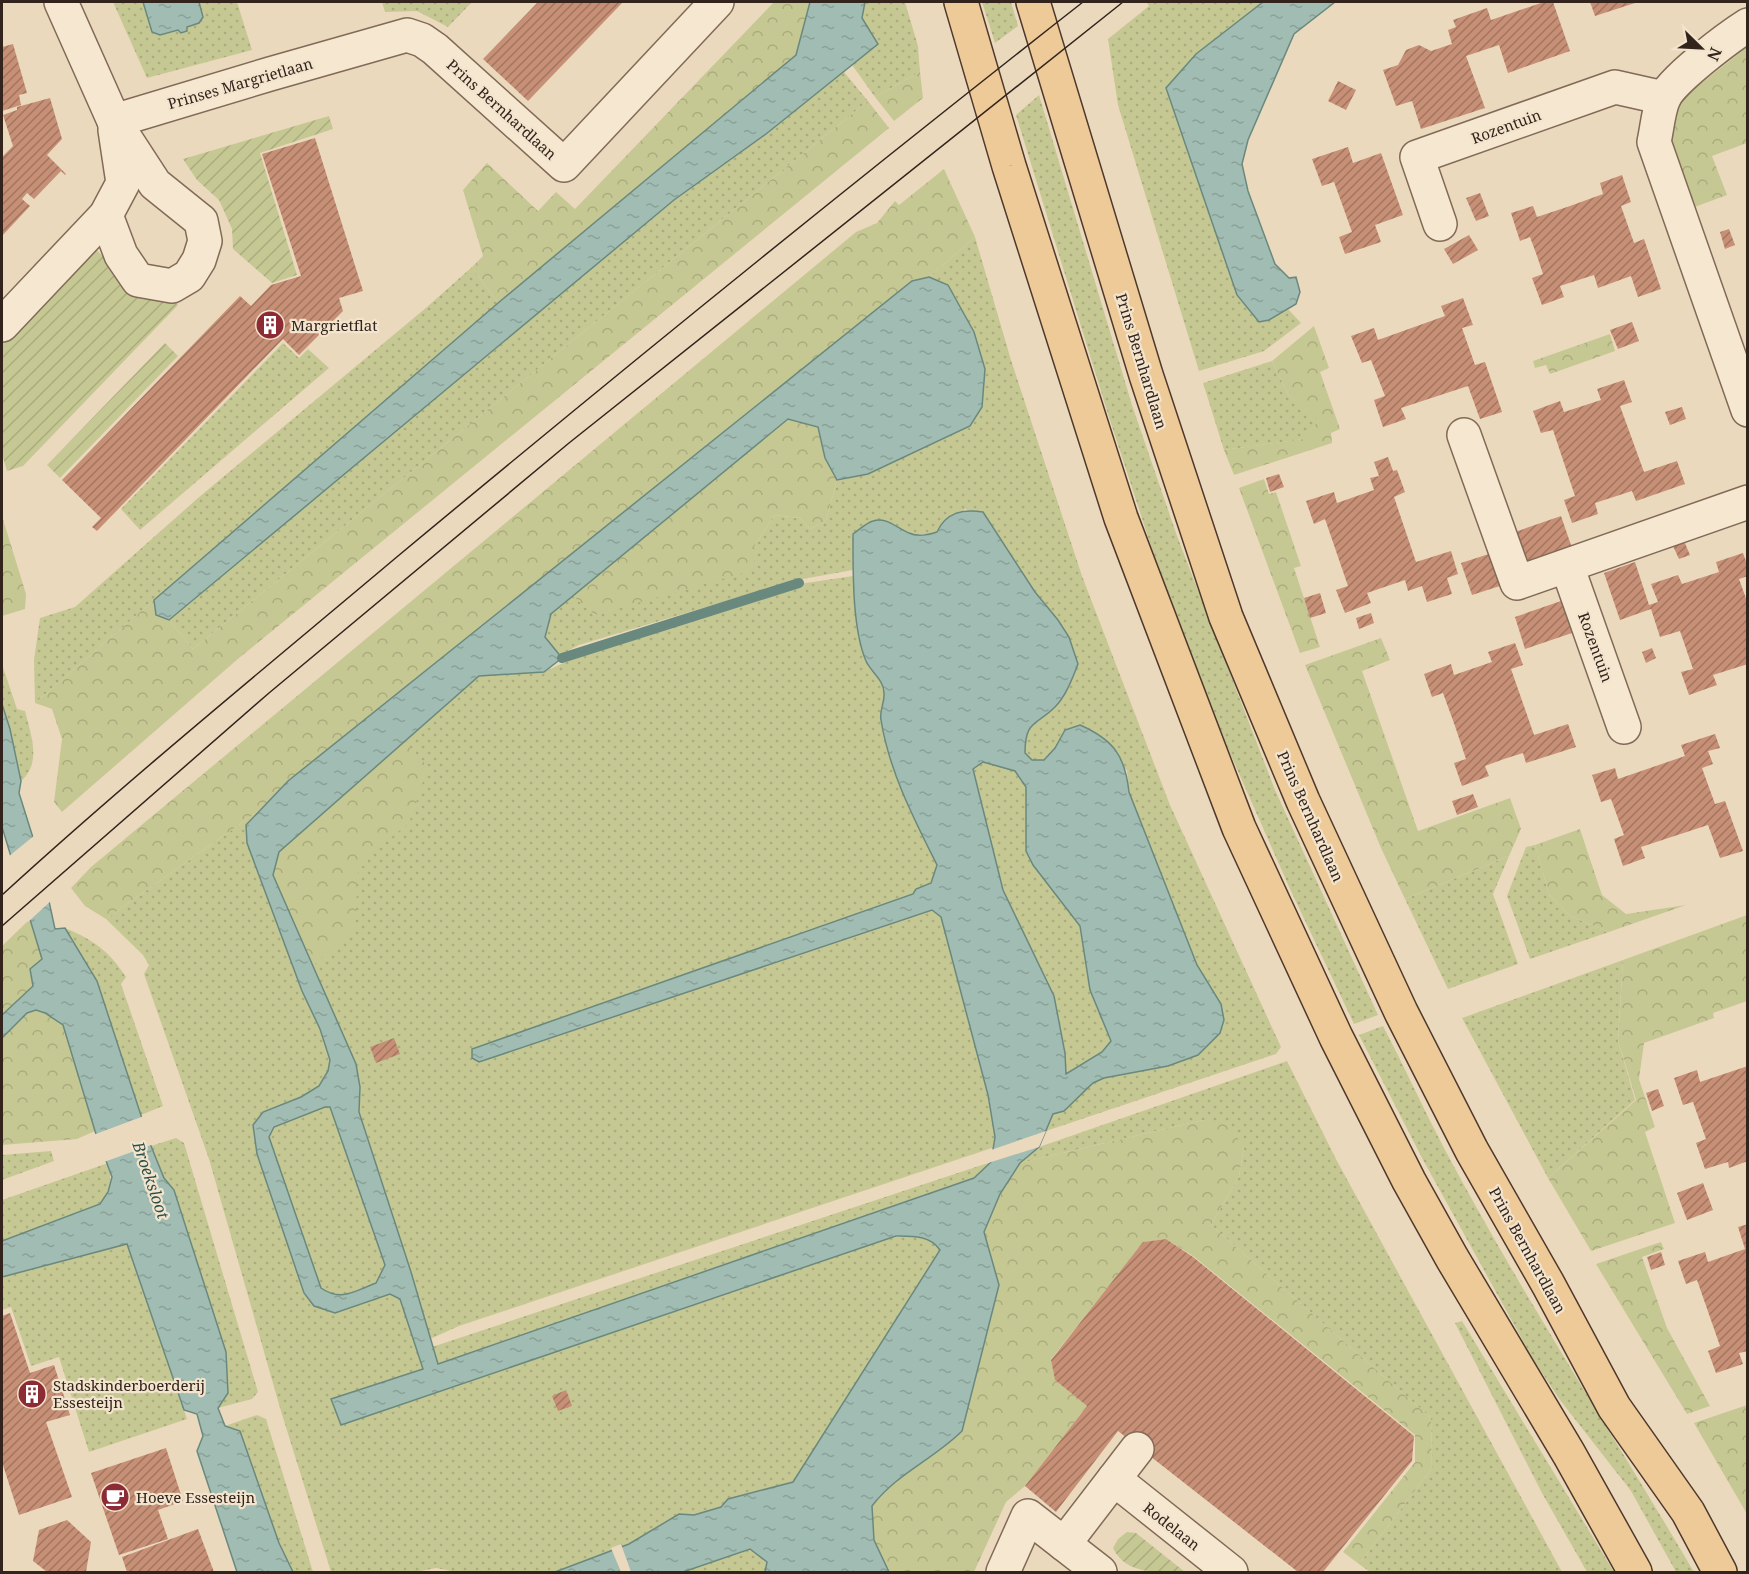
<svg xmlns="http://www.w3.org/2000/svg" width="1749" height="1574" viewBox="0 0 1749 1574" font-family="'Noto Serif',serif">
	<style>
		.grass { fill: url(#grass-dots) }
		.forest { fill: url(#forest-crowns) }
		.garden { fill: url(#garden-furrows) }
		.water { fill: url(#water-ripples); stroke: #6a897e; stroke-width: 1.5; fill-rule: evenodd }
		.pier { fill: #ebd9be }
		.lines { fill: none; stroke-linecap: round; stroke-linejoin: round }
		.stream { stroke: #6a897e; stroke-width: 10 }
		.building { fill: url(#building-hatch) }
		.minor-casing { stroke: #826a58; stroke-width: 36 }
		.major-casing { stroke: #4f392c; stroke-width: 36 }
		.minor { stroke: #f6e7d0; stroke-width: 33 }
		.major { stroke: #edca97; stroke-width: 33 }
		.tram { stroke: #32241c; stroke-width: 1.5 }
		.labels { text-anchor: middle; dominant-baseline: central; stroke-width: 4.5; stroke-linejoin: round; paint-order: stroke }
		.street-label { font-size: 15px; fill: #32241c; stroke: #f3e4cd }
		.poi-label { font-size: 15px; fill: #32241c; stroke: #f3e4cd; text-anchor: start }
		.water-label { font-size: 16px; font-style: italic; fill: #2c514b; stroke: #f3e4cd }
	</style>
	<defs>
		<pattern id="grass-dots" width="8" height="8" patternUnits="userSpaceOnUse" patternTransform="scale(1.5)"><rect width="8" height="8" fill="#c6c893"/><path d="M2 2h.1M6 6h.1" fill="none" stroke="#abac7e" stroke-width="1.8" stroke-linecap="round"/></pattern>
		<pattern id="forest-crowns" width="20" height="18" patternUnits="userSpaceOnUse" patternTransform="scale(1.5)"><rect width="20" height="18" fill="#c6c893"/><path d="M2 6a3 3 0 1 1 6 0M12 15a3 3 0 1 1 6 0" fill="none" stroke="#abac7e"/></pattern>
		<pattern id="garden-furrows" width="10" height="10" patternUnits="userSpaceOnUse" patternTransform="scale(1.5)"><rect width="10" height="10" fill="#c6c893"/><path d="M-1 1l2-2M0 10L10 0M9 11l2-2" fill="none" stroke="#abac7e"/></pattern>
		<pattern id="water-ripples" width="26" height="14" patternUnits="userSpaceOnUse" patternTransform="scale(1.5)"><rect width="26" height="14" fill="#a1bcb2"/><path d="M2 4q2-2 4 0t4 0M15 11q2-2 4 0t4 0" fill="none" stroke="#8ba198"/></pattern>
		<pattern id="building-hatch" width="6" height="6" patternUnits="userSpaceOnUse" patternTransform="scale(1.5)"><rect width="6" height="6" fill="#c79076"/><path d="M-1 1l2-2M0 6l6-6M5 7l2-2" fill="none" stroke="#a27560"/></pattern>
	</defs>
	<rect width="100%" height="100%" fill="#ebd9be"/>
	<g class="grass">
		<path d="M113 2H143L152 32C170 38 189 26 203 17L199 2H237L252 50 147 78Z"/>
		<path d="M382 2H472L448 27 417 11 385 12Z"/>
		<path d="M865 2H905L918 46 920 72 875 97 852 65 878 44 862 18Z"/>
		<path d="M982 2H1011L1018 26 995 43Z"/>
		<path d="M1148 2H1263L1196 54 1166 88 1269 320 1288 309 1301 323 1264 351 1199 371 1118 105 1108 39 1149 6 1147 3Z"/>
		<path d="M844 72 868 101 193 649 169 620 674 200 766 134Z"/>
		<path d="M1039 95 1132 405 1177 536 1275 790 1378 1015 1354 1024 1290 889 1225 742 1152 549 1108 414 1016 115Z"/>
		<path d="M975 237 1011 360 1082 576 1170 805 1281 1047 1276 1054 1046 1131 1053 1114 1064 1111 1093 1083 1104 1078 1168 1066 1198 1055 1221 1004 1197 965 1129 792 1127 770 1065 730 1055 748 1044 760H1032L1024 753C1026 717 1038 726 1056 705 1066 693 1072 678 1078 664L1069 637 1058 620 966 509C954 514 943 520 937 532 911 540 902 527 879 520L853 534V570L797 580 579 645 560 655 545 637 551 614 573 595 595 615 754 547 774 515 800 518 810 529 826 521 837 480 868 474 982 407 985 369 974 332 948 286 929 277Z"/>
		<path d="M472 267 498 303 35 703 34 660 40 618 75 607 198 498 427 307Z"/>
		<path d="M283 343 299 358 308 349 329 368 140 530 121 509Z"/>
		<path d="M1272 361 1289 396 1320 419 1304 439 1224 450 1203 383Z"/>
		<path d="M853 576 866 662 878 678 885 692 880 717 909 809 937 865 931 883 916 889 913 894 472 1049V1058L479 1062 932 910 941 917 988 1096 995 1137V1147L459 1326 430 1339 411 1272 359 1111 360 1087 356 1064 273 875 279 852 479 676 544 672 580 655 678 623 783 593 799 584Z"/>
		<path d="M2 664 17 709 25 711C31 735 42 763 21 781L10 729 2 704Z"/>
		<path d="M983 762 1015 771 1026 787V851L1080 926 1090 990 1111 1041 1102 1052 1066 1074 1065 1053 1054 996 1003 890 973 769Z"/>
		<path d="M257 812 246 825 247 843 302 991 320 1029 330 1060 328 1071 319 1086 301 1097 263 1112 257 1154 304 1293 314 1306 335 1313 390 1294 401 1299 423 1369 332 1399 341 1425 885 1240C903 1234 928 1232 940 1250L793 1482 728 1499 721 1507 694 1515 679 1514 629 1544 555 1572H455L436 1568 416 1572H331L280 1408 209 1159 144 974 149 965 143 955 106 919Z"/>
		<path d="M1535 845 1549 894 1570 916 1609 932 1530 959 1507 896 1526 847Z"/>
		<path d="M1509 856 1493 894 1518 964 1448 989 1405 899Z"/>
		<path d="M65 928C94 940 109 951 126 977L121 984 163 1106 141 1115 97 981Z"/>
		<path d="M1623 960 1618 1040 1635 1100 1548 1178 1462 1018Z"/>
		<path d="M1383 1026C1404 1066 1423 1108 1444 1148 1521 1293 1611 1431 1694 1572H1676L1631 1491 1560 1400 1533 1359 1422 1158 1359 1035Z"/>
		<path d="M1287 1061 1337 1161 1562 1572H1370L1359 1564 1432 1468 1431 1418 1211 1225 1239 1176 1244 1147 1203 1120 1020 1163 1039 1147Z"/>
		<path d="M325 1107H330L385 1265 376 1283C355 1291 341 1302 321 1288L269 1137 273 1127Z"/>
		<path d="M176 1138 184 1143 258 1392 252 1399 218 1408 174 1190 164 1178 151 1146Z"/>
		<path d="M51 1151 54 1161 2 1180V1155Z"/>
		<path d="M991 1162 974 1178 438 1364 432 1347Z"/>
		<path d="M108 1163C113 1180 110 1190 100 1204L2 1241V1200Z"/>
		<path d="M127 1244 187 1419 89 1452 59 1357 31 1366 11 1307 2 1310V1277Z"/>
		<path d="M1462 1321 1614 1572H1587L1542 1493 1455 1323Z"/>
		<path d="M257 1415 266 1419 313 1572H293L225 1426Z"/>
		<path d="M750 1549 767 1562 765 1572H683Z"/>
	</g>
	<g class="forest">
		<path d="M774 2H810L796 55 498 303 472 267 483 256 463 190 487 163 538 211 556 192 575 209Z"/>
		<path d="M1747 47V143L1712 156 1727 195 1692 208 1672 150 1670 135 1679 104 1698 86Z"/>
		<path d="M920 72 923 98 894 121 875 97Z"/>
		<path d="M868 101 889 128 239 658 62 812 54 802 62 739 52 709 35 703 154 600 156 615 169 620 193 649Z"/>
		<path d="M944 169 975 237 929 277 912 281 288 781 257 812 106 919 85 906 71 888 91 867 856 232 877 223 895 201 899 205Z"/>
		<path d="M1314 326 1329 368 1320 372 1340 429 1331 433 1332 443 1234 475 1224 450 1303 439 1319 420 1289 396 1272 361Z"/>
		<path d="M1610 334 1615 351 1550 374 1546 365 1535 368 1533 361Z"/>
		<path d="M788 419 818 427 825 458 837 480 826 521 810 529 800 518 774 515 754 547V570L595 615 573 596Z"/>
		<path d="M1264 479 1269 494 1276 492 1301 566 1294 568 1320 647 1300 653 1239 488Z"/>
		<path d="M2 516 26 594 25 609 2 616Z"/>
		<path d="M1381 638 1390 660 1362 671 1418 831 1510 798 1521 829 1509 856 1405 899 1381 848 1305 665Z"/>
		<path d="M405 741 428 767 409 823 383 844 358 871 355 926 313 966 273 875 279 852Z"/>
		<path d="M1580 829 1602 895 1626 914 1686 905 1609 932 1570 916 1549 894 1535 845Z"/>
		<path d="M1747 915V1001L1713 1013 1714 1018 1644 1043 1639 1079 1655 1127 1645 1132 1675 1223 1591 1251 1548 1178 1636 1100 1618 1040 1623 960Z"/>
		<path d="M30 919 42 959 33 985 2 1015V946Z"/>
		<path d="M36 1010 45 1013 63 1025 95 1131 77 1139 2 1145V1038L27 1013Z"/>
		<path d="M1203 1120 1228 1125 1244 1147 1239 1176 1211 1225 1431 1418 1432 1468 1359 1564 1343 1552 1415 1462V1435L1193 1256 1166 1239 1144 1242 1051 1359 1055 1380 1087 1406 1025 1486 1006 1502 974 1572H889L874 1540 872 1506C896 1474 934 1459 962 1431L992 1259 984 1232 1000 1194 1020 1163Z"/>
		<path d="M1661 1242 1664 1249 1642 1257 1667 1328 1710 1406 1687 1414 1596 1264Z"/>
		<path d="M1747 1405H1748L1747 1514 1694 1423Z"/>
	</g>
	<g class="garden">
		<path d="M329 116 333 129 260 153 297 275 272 283 233 249 232 229 219 200 197 180 183 159Z"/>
		<path d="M93 246 109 263 172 299 178 305 23 466 7 471 2 454V341Z"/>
		<path d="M165 343 178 356 60 478 47 465Z"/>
		<path d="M1127 1532 1136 1533 1185 1572C1157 1573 1125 1574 1113 1548L1118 1539Z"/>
	</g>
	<g class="water">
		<path d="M143 2H199L203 17 199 23 187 27V31L181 33 178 30 160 35 152 32Z"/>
		<path d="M810 2H865L862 18 878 44 766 134 674 200 169 620 156 615 154 600 498 303 796 55Z"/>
		<path d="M1263 2H1335L1294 34 1248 140 1242 164 1248 191 1275 264 1289 278 1296 277 1300 292 1296 304 1269 320 1259 322 1237 295 1166 88 1196 54Z"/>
		<path d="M929 277 948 285 974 332 985 369 982 407 970 426 868 474 837 480 825 458 818 427 788 419 551 614 545 637 562 658 544 672 479 676 279 852 273 875 356 1064 360 1087 359 1112 411 1272 438 1364 974 1178 991 1162 995 1137 988 1095 941 917 932 910 479 1062 472 1058V1049L913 894 916 889 931 883 937 865C914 819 889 771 881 720 879 711 885 702 884 693 884 680 871 672 866 661 852 628 853 571 853 534 859 530 866 523 873 521 886 516 898 529 909 533 917 537 929 535 937 532 946 512 963 509 983 512L1035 592 1058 620 1069 637 1078 664C1072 679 1066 696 1055 707 1036 726 1025 720 1025 753L1032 760H1044L1055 748 1065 730 1080 725C1114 740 1125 756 1129 792L1197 965 1221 1004 1224 1020 1220 1033 1198 1055 1168 1066 1104 1078 1093 1083 1064 1111 1053 1114 1039 1147 1020 1163 1000 1194 984 1232 999 1285 962 1431C934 1459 896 1474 872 1506L874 1540 889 1572H765L767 1562 750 1549 683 1572H555L629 1544 679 1514 694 1515 721 1507 728 1499 793 1482 940 1250C930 1235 912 1236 896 1236L341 1425 331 1399 423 1369 400 1299 390 1294 335 1313 314 1306 304 1293 257 1154 253 1125 263 1112 301 1097 319 1086 328 1071 330 1060 320 1029 302 991 247 843 246 825 288 781 912 281ZM983 762 1015 771 1026 787V851L1033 865 1080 926 1090 990 1111 1041 1102 1052 1066 1074 1065 1053 1054 996 1003 890 973 769ZM325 1107H330L385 1265 376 1283C355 1291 341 1302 321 1288L269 1137 274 1127Z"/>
		<path d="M2 704 10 729 21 781 19 793 40 860 55 929 65 928 97 981 151 1146 164 1178 174 1190 226 1352 228 1393 218 1408 225 1426 240 1431 279 1543 293 1572H237L197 1451 203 1436 197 1414 184 1410 127 1244 2 1277V1241L100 1204 108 1192 112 1177 95 1131 63 1025 45 1013 36 1010 27 1013 2 1038V1015L33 986 30 969 42 959 2 827Z"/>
	</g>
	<g class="pier">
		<path d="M35 835 52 900 28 922 8 857Z"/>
		<path d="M144 1116 154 1144 104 1162 93 1135Z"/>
		<path d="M1046 1131 1039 1147 985 1164 991 1150Z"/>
		<path d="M621 1544 631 1572H621L611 1548Z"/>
	</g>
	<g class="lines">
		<path class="stream" d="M562 658 799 583"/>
	</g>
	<g class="building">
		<path d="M538 2H623L528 101 483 59Z"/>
		<path d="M1544 2H1553L1570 51 1508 73 1499 45 1466 56 1485 108 1421 129 1412 101 1396 106 1383 70 1398 65 1406 50 1419 45 1431 51 1452 44 1448 30 1456 27 1453 20 1487 8 1491 20Z"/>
		<path d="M1590 2H1638L1595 16Z"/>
		<path d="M13 44 27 93 19 95 21 105 2 111V47Z"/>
		<path d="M1338 81 1356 90 1346 110 1328 101Z"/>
		<path d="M50 98 62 139 47 155 66 174 65 175 61 171 34 199 27 193 22 199 30 206 2 236V157L13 146 3 115 17 110V107Z"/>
		<path d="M315 138 363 291 339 298 343 311 299 355 283 339 97 531 92 527 101 518 62 480 240 296 251 306 271 285 301 276 262 154Z"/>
		<path d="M1348 147 1353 163 1381 153 1403 215 1375 225 1381 242 1345 254 1339 237 1352 232 1342 204 1334 182 1322 186 1312 159Z"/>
		<path d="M1622 175 1631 202 1621 206 1634 243 1644 239 1661 289 1638 297 1631 276 1598 288 1594 275 1560 286 1564 297 1542 305 1532 278 1543 274 1537 256 1530 237 1520 241 1511 213 1533 206 1537 217 1570 206 1603 194 1600 183Z"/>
		<path d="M1480 193 1489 216 1476 221 1466 198Z"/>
		<path d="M1729 229 1735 245 1725 249 1720 232Z"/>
		<path d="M1469 235 1478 250 1453 264 1444 249Z"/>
		<path d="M1463 298 1473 325 1462 328 1475 365 1485 362 1502 412 1480 419 1468 386 1401 408 1406 419 1383 427 1374 400 1385 396 1371 360 1362 363 1351 336 1374 328 1378 340 1445 316 1441 306Z"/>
		<path d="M1632 322 1639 341 1618 349 1610 330Z"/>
		<path d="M1624 380 1632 402 1620 406 1644 472 1677 461 1685 484 1636 501 1632 491 1595 503 1598 514 1572 523 1564 500 1575 496 1553 430 1541 433 1533 411 1560 401 1564 412 1601 400 1597 389Z"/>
		<path d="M1682 407 1686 419 1670 425 1665 412Z"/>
		<path d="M1388 457 1393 471 1397 470 1405 492 1394 497 1416 562 1451 551 1458 574 1447 578 1452 594 1427 602 1422 586 1408 591 1405 580 1367 593 1371 603 1345 613 1336 590 1348 586 1325 519 1314 524 1306 501 1334 492 1337 503 1374 490 1370 478 1379 476 1374 462Z"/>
		<path d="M1279 474 1284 487 1270 492 1266 478Z"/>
		<path d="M1561 516 1572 548 1526 563 1515 532Z"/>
		<path d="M1684 541 1690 555 1679 559 1673 546Z"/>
		<path d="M1492 553 1503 585 1472 595 1461 563Z"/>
		<path d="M1743 553 1748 567V576L1739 579 1748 604V664L1713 675 1717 685 1689 695 1681 672 1693 669 1680 631 1660 637 1651 609 1620 620 1604 573 1635 562 1649 605 1658 602 1651 584 1678 575 1682 584 1719 572 1716 562Z"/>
		<path d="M1320 593 1326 613 1310 618 1304 598Z"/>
		<path d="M1561 601 1572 633 1525 649 1515 617Z"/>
		<path d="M1371 613 1374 623 1359 629 1356 618Z"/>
		<path d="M1515 643 1523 665 1511 669 1534 735 1568 724 1576 747 1526 763 1523 753 1504 759 1485 766 1489 776 1462 786 1454 763 1466 759 1455 726 1443 693 1432 697 1424 674 1451 664 1454 675 1492 662 1488 652Z"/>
		<path d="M1652 648 1656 658 1646 663 1642 652Z"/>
		<path d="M1715 734 1720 748 1708 751 1713 764 1702 768 1715 804 1725 801 1743 851 1720 858 1708 825 1641 847 1645 858 1623 866 1614 839 1624 835 1611 799 1601 802 1592 775 1615 768 1618 779 1685 756 1681 745Z"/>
		<path d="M1473 794 1478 807 1457 815 1452 801Z"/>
		<path d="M394 1038 400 1054 376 1063 370 1047Z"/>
		<path d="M1748 1066V1161L1729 1168 1728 1162 1705 1169 1696 1143 1706 1139 1693 1102 1683 1105 1674 1078 1697 1070 1700 1082Z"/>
		<path d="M1658 1089 1664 1106 1652 1111 1646 1093Z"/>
		<path d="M1703 1183 1713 1210 1687 1220 1677 1193Z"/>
		<path d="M1748 1224V1351L1739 1353 1743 1364 1716 1373 1708 1351 1720 1346 1697 1280 1686 1284 1678 1261 1705 1252 1708 1262 1745 1249 1738 1227Z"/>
		<path d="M1166 1239 1193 1257 1414 1436 1412 1461 1323 1572H1298L1118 1431 1056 1512 1025 1486 1087 1406 1055 1380 1051 1360 1143 1242Z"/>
		<path d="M1661 1252 1665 1265 1651 1270 1647 1257Z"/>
		<path d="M10 1313 30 1373 54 1365 70 1415 46 1422 72 1497 19 1515 2 1462V1316Z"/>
		<path d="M566 1390 572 1406 558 1411 552 1396Z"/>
		<path d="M166 1448 183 1501 158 1510 168 1539 119 1555 91 1473Z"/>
		<path d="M67 1520 91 1542 86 1572H47L33 1561 39 1530Z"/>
		<path d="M198 1529 214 1572H127L122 1557Z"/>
	</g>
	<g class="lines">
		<g class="minor-casing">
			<g id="minor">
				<path d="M61 2 114 121 155 184 201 221 205 241 199 260 189 276 172 286 138 280 121 255 106 215"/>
				<path d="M1748 25C1729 37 1670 81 1663 100 1658 113 1657 129 1654 142L1748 410"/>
				<path d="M114 121 270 74 407 35 422 40 435 49 564 165 717 2"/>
				<path d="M1440 224 1417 157 1615 87 1664 98"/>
				<path d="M2 325 106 215 123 183 115 130"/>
				<path d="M1464 435 1517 583 1748 502"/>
				<path d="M1567 566 1624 727"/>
				<path d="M1114 1479 1231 1572"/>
				<path d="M1064 1544 1100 1572"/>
				<path d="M1003 1572 1028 1516 1064 1544 1137 1449"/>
			</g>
		</g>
		<g class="major-casing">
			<g id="major">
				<path d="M961 2 1009 166 1121 518 1239 828 1336 1037 1409 1181 1452 1258 1569 1454 1635 1572"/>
				<path d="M1033 2 1146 375 1226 617 1303 801 1401 1012 1472 1151 1548 1284 1614 1407 1688 1512 1720 1572"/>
			</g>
		</g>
		<use href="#minor" class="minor"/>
		<use href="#major" class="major"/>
		<g class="tram">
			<path d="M2 895C130 778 265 668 398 556 624 368 852 183 1083 2"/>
			<path d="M2 926 269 693 569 443 1123 2"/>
		</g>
	</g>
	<defs>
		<g id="building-disc" transform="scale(1.5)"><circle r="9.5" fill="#8d2b35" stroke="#f3e4cd"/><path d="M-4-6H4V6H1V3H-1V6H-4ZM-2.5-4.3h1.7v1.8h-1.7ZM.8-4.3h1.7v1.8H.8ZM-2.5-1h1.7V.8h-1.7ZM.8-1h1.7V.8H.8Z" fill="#fff"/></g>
		<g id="cafe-disc" transform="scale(1.5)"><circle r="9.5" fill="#8d2b35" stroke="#f3e4cd"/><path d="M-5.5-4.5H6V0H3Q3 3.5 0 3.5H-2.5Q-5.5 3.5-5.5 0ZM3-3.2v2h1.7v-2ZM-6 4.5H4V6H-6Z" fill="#fff"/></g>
	</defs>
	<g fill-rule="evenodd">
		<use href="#building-disc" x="270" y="325"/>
		<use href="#building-disc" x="32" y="1394"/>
		<use href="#cafe-disc" x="115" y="1497"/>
	</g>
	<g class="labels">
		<g class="street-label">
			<text transform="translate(240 83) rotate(-16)">Prinses Margrietlaan</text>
			<text transform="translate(502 109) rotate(42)">Prins Bernhardlaan</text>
			<text transform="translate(1506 126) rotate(-20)">Rozentuin</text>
			<text transform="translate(1142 361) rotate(73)">Prins Bernhardlaan</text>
			<text transform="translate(1596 647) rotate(70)">Rozentuin</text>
			<text transform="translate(1311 816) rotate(66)">Prins Bernhardlaan</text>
			<text transform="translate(1528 1250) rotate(61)">Prins Bernhardlaan</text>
			<text transform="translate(1172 1526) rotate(38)">Rodelaan</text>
		</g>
		<g class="poi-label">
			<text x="291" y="325">Margrietflat</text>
			<text x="53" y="1385">Stadskinderboerderij<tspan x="53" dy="17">Essesteijn</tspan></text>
			<text x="136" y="1497">Hoeve Essesteijn</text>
		</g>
		<g class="water-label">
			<text transform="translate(151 1180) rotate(71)">Broeksloot</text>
		</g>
	</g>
	<rect width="1749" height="1574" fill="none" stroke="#32241c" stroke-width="6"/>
	<g transform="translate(1701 48) rotate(114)" stroke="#f3e4cd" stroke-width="4.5" paint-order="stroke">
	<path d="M0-4.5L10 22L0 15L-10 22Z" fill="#32241c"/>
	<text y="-9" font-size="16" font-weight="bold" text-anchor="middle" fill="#32241c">N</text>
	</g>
</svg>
